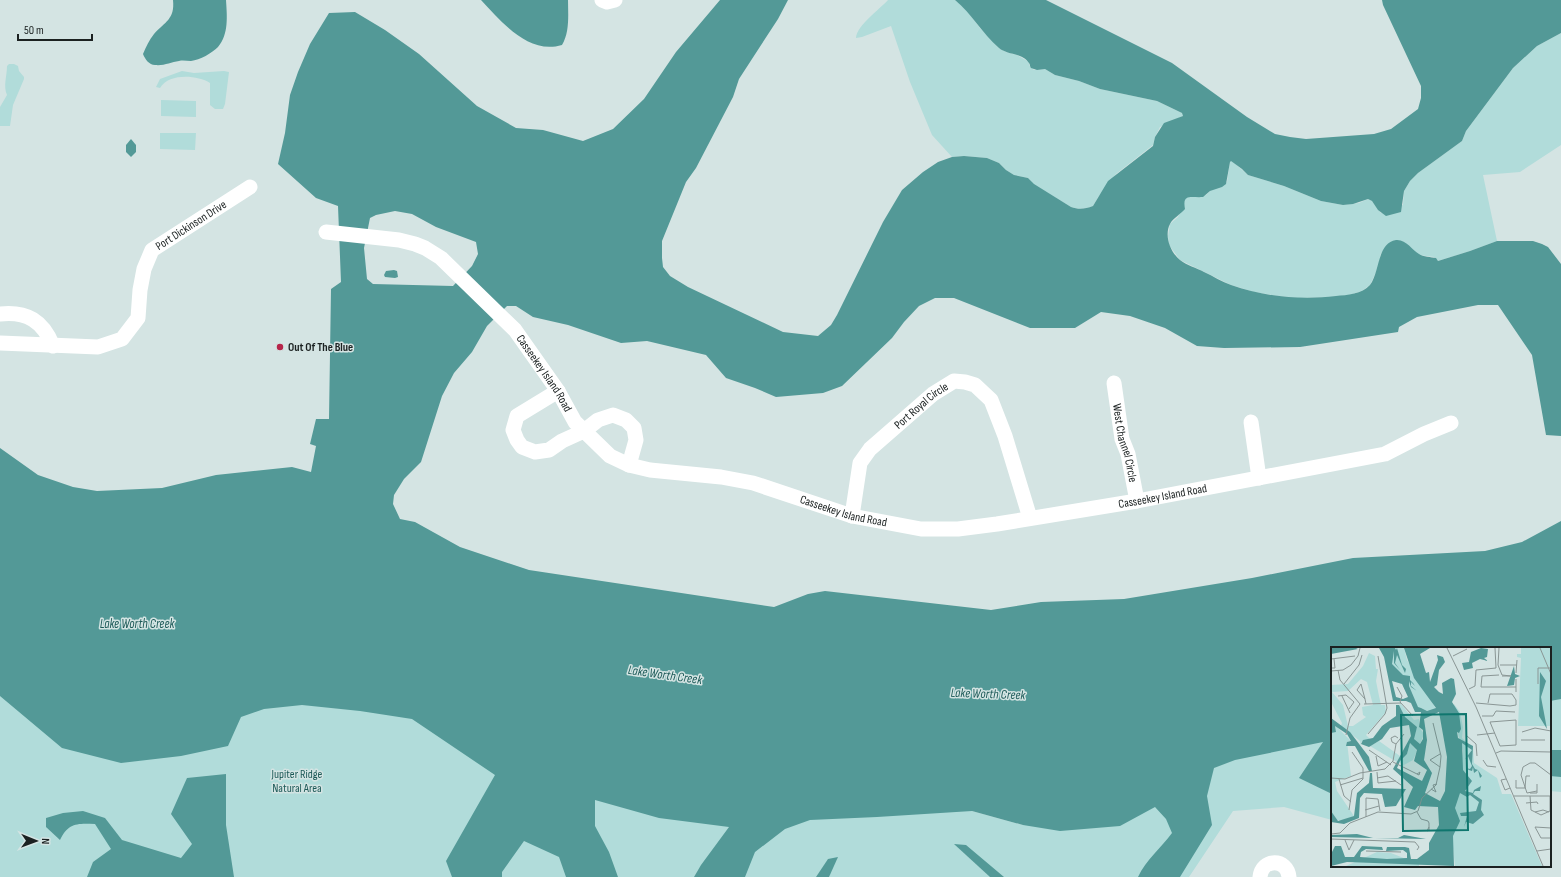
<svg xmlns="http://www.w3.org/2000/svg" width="1561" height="877" viewBox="0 0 1561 877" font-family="'Sofia Sans Condensed',sans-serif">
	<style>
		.green { fill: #b1dcda }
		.water { fill: #539997; fill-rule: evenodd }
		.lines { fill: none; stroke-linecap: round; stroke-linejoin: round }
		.minor { stroke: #fff; stroke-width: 15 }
		.poi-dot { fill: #b6254a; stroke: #d4e4e3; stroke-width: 1.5 }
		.labels { text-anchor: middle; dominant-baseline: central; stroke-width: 3; stroke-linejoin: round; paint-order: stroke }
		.street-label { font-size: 12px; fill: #1b2121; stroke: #d4e4e3 }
		.poi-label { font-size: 12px; font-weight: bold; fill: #1b2121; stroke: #d4e4e3; text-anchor: start }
		.park-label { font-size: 12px; fill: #1c5957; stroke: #d4e4e3 }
		.water-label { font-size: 13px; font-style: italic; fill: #1d5a58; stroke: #d4e4e3 }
		.inset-road { fill: none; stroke: #8a9695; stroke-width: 1 }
		.view { fill: #0f766e; fill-opacity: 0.15; stroke: #0f766e; stroke-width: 2 }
		.inset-edge { fill: none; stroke: #1b2121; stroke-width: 2 }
	</style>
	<rect width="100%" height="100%" fill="#d4e4e3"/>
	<g class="green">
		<path d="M888 0H955L965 8 980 28 999 48 1006 52 1017 55 1029 62V65L1034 70 1045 69 1055 75 1079 81 1100 89 1157 101 1182 113 1183 116 1160 127 1155 137 1153 145 1116 174 1099 196 1093 206C1085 209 1079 210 1071 207L1033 184 1028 178 1014 175 1006 170 999 163 987 158 964 156 952 157 932 135 910 82 891 26 862 37 856 38C857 25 879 10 888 0Z"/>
		<path d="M1561 33V145L1520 172 1483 175 1497 241 1470 251 1438 261 1434 257 1419 255 1405 243 1381 253 1379 266 1370 285 1362 291 1349 295 1331 297 1300 298 1278 296 1254 292 1231 285 1180 260 1169 245 1168 236 1170 224 1178 217 1186 197 1189 196 1198 197 1206 195 1210 191 1227 182 1230 161H1232L1248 175 1284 186 1321 201 1343 205 1359 203 1368 199 1372 201 1381 213 1403 205 1404 191 1410 181 1418 173 1462 141 1466 131 1513 68 1537 46Z"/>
		<path d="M9 64H14L18 66 19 71 24 77V79L13 105 10 126H0V107L7 95C3 86 7 76 7 66Z"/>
		<path d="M182 71 194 73 224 71 229 72 225 104 223 109H215L210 105V83C197 75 169 73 160 88L156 87 160 79Z"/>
		<path d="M161 100 196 101V117L161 116Z"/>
		<path d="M160 133H196L195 150 160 149Z"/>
		<path d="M0 640 190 677 972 811 1023 825 1229 754 1332 732V820L1284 807 1233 811 1189 877H0Z"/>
		<path d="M1561 691V792L1550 791V692Z"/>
	</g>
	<g class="water">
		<path d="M173 0H226C227 16 229 34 218 47 212 53 200 60 191 61 187 61 183 60 179 61 171 62 164 66 155 65 149 65 145 59 143 54 146 47 149 40 154 34 165 22 175 19 173 0Z"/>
		<path d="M481 0H568C568 14 570 32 562 45 528 55 502 22 481 0Z"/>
		<path d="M720 0H788L778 19 739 79 733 97 696 168 686 182 662 241V258L663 267 670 276 688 287 783 332 818 336 831 325 837 315 883 222 902 190 923 172 938 162 952 157 964 156 987 158 999 163 1006 170 1014 175 1028 178 1034 184 1071 207C1079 210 1085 209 1093 206L1108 181 1153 146 1155 137 1164 123 1183 116 1182 113 1157 101 1100 89 1079 81 1055 75 1045 69 1037 70 1031 68C1030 67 1030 64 1029 63 1023 53 1007 55 999 48 982 33 972 14 955 0H1046L1172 63 1247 117 1275 134 1290 137 1306 139 1374 134 1391 129 1418 109 1421 98V86L1383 5 1382 0H1561V33L1537 46 1513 68 1466 131 1462 141 1418 173 1410 181 1404 191 1401 212 1386 216 1378 210 1372 201 1368 199 1353 204 1343 205 1321 201 1284 186 1248 175 1242 169 1231 161 1230 162 1226 184 1222 187 1210 191 1203 197C1191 198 1182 193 1185 209 1181 214 1173 218 1170 224 1164 235 1170 252 1180 260 1186 265 1197 268 1204 272 1213 276 1222 282 1231 285 1264 297 1302 300 1336 296 1347 295 1362 294 1370 285 1380 272 1377 243 1396 240 1406 239 1412 250 1419 254 1423 257 1431 257 1436 258L1438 261 1470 251 1497 241H1533L1542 244 1548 247 1561 264V436L1546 435 1532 355 1498 305H1478L1417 317 1399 327 1398 332 1300 347 1224 348 1197 346 1165 328 1130 316 1101 312 1075 328H1030L954 298H935L919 306 904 322 892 338 842 386 823 393 776 397 755 388 726 378 706 355 647 341 621 343 568 325 533 317 516 306H507L487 326 472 352 454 373 442 396 421 462 404 479 394 495 393 504 400 519 415 522 460 547 529 570 774 607 808 594 825 591 991 610 1041 602 1124 599 1252 578 1353 558 1485 551 1522 542 1561 521V699L1550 701V648H1332V794L1299 778 1323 742 1235 760 1214 768 1207 796 1212 825 1180 877H1138C1146 860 1161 848 1172 833L1166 819 1155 807 1120 826 1060 831 1023 825 972 811 877 817 810 820 785 829 755 852 745 877H694L701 865 729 827 659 818 595 800V826L609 852 618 877H566L559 857 524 841 502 872V877H452L446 861 495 775 412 719 360 711 302 705 264 709 241 717 228 746 181 756 121 763 62 748 0 696V448L38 475 73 487 97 491 162 488 216 475 292 467 311 472 316 446 310 444 316 419H329L331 289 341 282 338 206 316 198 278 164 285 133 290 95 298 72 310 44 329 13 355 12 385 30 419 54 477 106 516 128 543 130 583 141 613 129 644 99 676 52ZM395 211 412 214 436 227 476 242 478 254 472 266 453 286 373 284 367 279 364 248 370 218 376 215Z"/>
		<path d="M131 139 136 145V152L131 157 126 152V145Z"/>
		<path d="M394 270 397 271 398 277 395 278 385 277 384 275 386 271Z"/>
		<path d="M1550 750H1561V777L1550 776Z"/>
		<path d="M226 774V825L234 877H87L93 862 111 849 95 824C77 823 68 823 60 840L46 827V818L63 813 83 811 105 818 122 840 181 858 192 844 171 814 187 778Z"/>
		<path d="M954 844 966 845 1004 877H990Z"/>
		<path d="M838 857 829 877H816L828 859Z"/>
	</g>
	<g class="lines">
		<g class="minor">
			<path d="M602 0 607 2 615 0"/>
			<path id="s1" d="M326 232 399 240 415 244 425 248 441 258 515 330 558 391 575 422 610 456 629 465 650 470 721 477 753 483 852 516 921 529H958L997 524 1137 501 1385 454 1424 434 1451 423"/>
			<path d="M0 314C27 311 43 321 53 346"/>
			<path id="s2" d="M0 343 98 347 122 339 138 318 140 290 144 269 152 250 250 187"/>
			<path id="s3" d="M1114 383 1122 439 1128 454 1137 501"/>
			<path d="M558 391 517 416 513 430 517 440 522 447 535 452 549 450 562 441 584 431 598 420 613 415 626 420 634 428 636 440 629 465"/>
			<path d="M1251 422 1259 478"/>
			<path id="s4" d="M852 516 860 463 870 449 933 394 954 381 965 382 975 385 991 400 1005 436 1030 518"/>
			<path d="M1260 877C1262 858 1287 858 1289 877"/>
		</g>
	</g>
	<circle class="poi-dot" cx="280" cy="347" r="4"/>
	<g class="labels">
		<g class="street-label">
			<text stroke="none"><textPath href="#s2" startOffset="266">Port Dickinson Drive</textPath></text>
			<text stroke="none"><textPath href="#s1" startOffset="275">Casseekey Island Road</textPath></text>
			<text stroke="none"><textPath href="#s4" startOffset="138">Port Royal Circle</textPath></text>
			<text stroke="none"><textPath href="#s3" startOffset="61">West Channel Circle</textPath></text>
			<text stroke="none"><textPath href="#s1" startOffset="947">Casseekey Island Road</textPath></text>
			<text stroke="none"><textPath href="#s1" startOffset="623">Casseekey Island Road</textPath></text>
		</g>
		<g class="poi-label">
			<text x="288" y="347">Out Of The Blue</text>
		</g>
		<g class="park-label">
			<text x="297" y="774">Jupiter Ridge<tspan x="297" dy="14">Natural Area</tspan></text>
		</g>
		<g class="water-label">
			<text x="137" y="624">Lake Worth Creek</text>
			<text transform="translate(665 675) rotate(8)">Lake Worth Creek</text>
			<text transform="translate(988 694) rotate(2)">Lake Worth Creek</text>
		</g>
	</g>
	<g transform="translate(1331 647)">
		<rect width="220" height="220" fill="#d4e4e3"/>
		<path d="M48 1H73L76 13 105 62 95 64 86 60ZM190 1H220V79H187L190 11 186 10V7H190ZM38 6 44 9 45 22H47L45 34 48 49 50 58H54L55 65 35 88 39 92 30 95V100L29 94 10 79 11 76 0 55V38L17 37 32 19ZM30 32 36 35 42 58 31 60 32 68 35 70 22 79H17L12 58 1 45 17 44ZM70 57 83 73 88 72V80L93 87 89 97 82 92 86 80 73 70 68 58ZM123 57 129 65 132 80 131 91 142 101 143 116 166 131 171 147H180L211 219H124L120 183 132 104 122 70ZM4 78 20 94 16 95 20 129 4 135 6 144 23 169 12 174 6 173 0 164V85H5ZM48 94 69 109 66 115 39 99ZM79 96 86 104 82 113 73 118 74 120 68 114 76 107ZM46 205 60 206 88 217V219H15Z" fill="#b1dcda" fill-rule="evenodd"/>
		<path d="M0 1H25L27 2 0 7ZM48 1H64L65 3 66 1 71 18 75 22 74 26 66 8 64 16 69 23 63 16V4L61 17 72 28 79 29V33L82 36 84 39 80 35V39L86 44 80 40 78 34V39L87 60 90 61 96 64 105 61 83 31 73 1H99L89 7 95 26 98 25 99 35 107 13 106 8 112 10 114 15 108 23 106 38 103 40 108 45 112 47 111 36 120 31 123 32 125 47 121 55 128 66 130 82 128 86 126 85 127 91 142 99 141 117 144 122 147 123 151 129 149 131 147 123 143 126 142 120 141 124 138 123 135 121 139 122 141 119 137 109 134 112 141 103 131 96 132 123 141 134 134 144 142 146 143 143 150 139 149 144H144L142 147 151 153 150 163 153 168 142 177 135 175 133 180 136 169H130L129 166 145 164 148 155 139 148 136 150 129 146 124 161 129 174 122 189 123 219 16 215 0 219V207L4 199H10L14 210H23L31 199 51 200 52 203 35 202 30 205 29 210 56 212 76 211V206L72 203 55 204 56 200H74L78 201 80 212H86L98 203V196L108 178 107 160 87 159 84 163 73 160 82 140 62 122 80 89 78 78 59 81 51 92 38 100 30 97 32 93 42 91 51 79 65 69V58H68L74 70 86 80 83 92 89 97 92 92V83L88 80 90 65H84L80 56 75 54H62L53 10ZM61 34 71 37 77 50 72 52 65 50ZM108 65 116 110 114 144 109 154 94 146 101 126 93 113 96 93 93 72ZM79 96 86 103 83 114 96 123 91 134 66 121 69 114 76 107ZM150 1 157 2 156 10 153 11 157 14 149 12 141 16 142 21 133 23 131 16 138 15 140 5ZM183 19 184 27 189 29 184 31 183 38 176 39ZM209 25 215 34 210 50 216 82 208 69ZM0 71 19 85 38 110 41 124H38L24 99H15L16 95 20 94 16 87 4 79 5 85 0 86ZM39 126H41L42 141 75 142 65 159 54 160 51 147 33 146 29 151 28 171 13 177 0 175V164L7 174 23 169 26 146 38 136ZM26 187 42 191 0 190V188ZM73 188 95 192 44 191H67Z" fill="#539997" fill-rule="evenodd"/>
		<path class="inset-road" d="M116 1 145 60 212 219M168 1 167 18 171 28M209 1 220 27M122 9 136 2M0 12 24 9M169 18H186M0 21H4L3 12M7 23 9 33 29 57M0 24 12 23 20 18 27 9 29 1M185 26 186 13M168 28 151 29 150 40H185M171 28 180 29H171M13 37 28 18 31 8M207 37V21H220M66 40 71 49 69 55 82 69M138 42 144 39 145 23 165 21 164 1M185 45V32M7 49 15 48 23 55 18 62M11 49 19 66M34 52 30 37 26 43 34 52 35 57M145 56 179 59 185 58V53L181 47H159L157 56M33 57 70 56M151 69H162L165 64 184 65M185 73V98L169 99 159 75ZM191 85 204 81 220 84M37 87 54 67 56 61 47 9M15 88 19 71 29 57M146 88 164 86M136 89 145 97 146 109M190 93H214M65 97 61 95 60 91 64 89 67 91M38 103 60 118M165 106 170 104 220 105M109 107 99 113 109 120M45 109 47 119 56 115M152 113 156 119 165 120M62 115 88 128 89 125 86 127M46 125 47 136 65 134M0 131 14 132 29 126 54 122 62 114 65 97 73 87M46 131 57 129 70 138M8 132 13 149 20 155M175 132 170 133 174 143 179 141M185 133V141H194L195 129H199M9 138 32 131M100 142 105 145 102 138 106 137M206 144 196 146 190 128 192 120 199 116H204L220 128M199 146H206V137M183 149H220M199 149 200 163 210 168 219 164V149M195 156 206 155 207 157M18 163 21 143 32 132V121L21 105M34 163 48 159M86 165 90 172 97 174 98 176V183L96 184 98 180M204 165 212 163 218 165M35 170V151L47 152 49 164M220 181 204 180 210 191H220M0 187 9 186 19 176 47 165 80 167 87 164 91 151 105 138 109 120 110 109 102 76M0 192 84 195 88 200 86 203M14 193 18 203 23 193M35 204 70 205M206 204 220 202"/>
		<path class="view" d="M135 67 137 183 72 184 70 68Z"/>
		<rect width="220" height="220" class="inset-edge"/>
	</g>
	<g transform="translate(36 841) rotate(91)" stroke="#d4e4e3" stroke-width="3" paint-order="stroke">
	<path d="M0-3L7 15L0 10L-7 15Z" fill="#1b2121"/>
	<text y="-6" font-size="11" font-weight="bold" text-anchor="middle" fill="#1b2121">N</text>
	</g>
	<path d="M18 34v6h74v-6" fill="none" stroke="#1b2121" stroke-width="2"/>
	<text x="24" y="34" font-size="12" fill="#1b2121" stroke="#d4e4e3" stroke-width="3" paint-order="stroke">50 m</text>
</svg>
